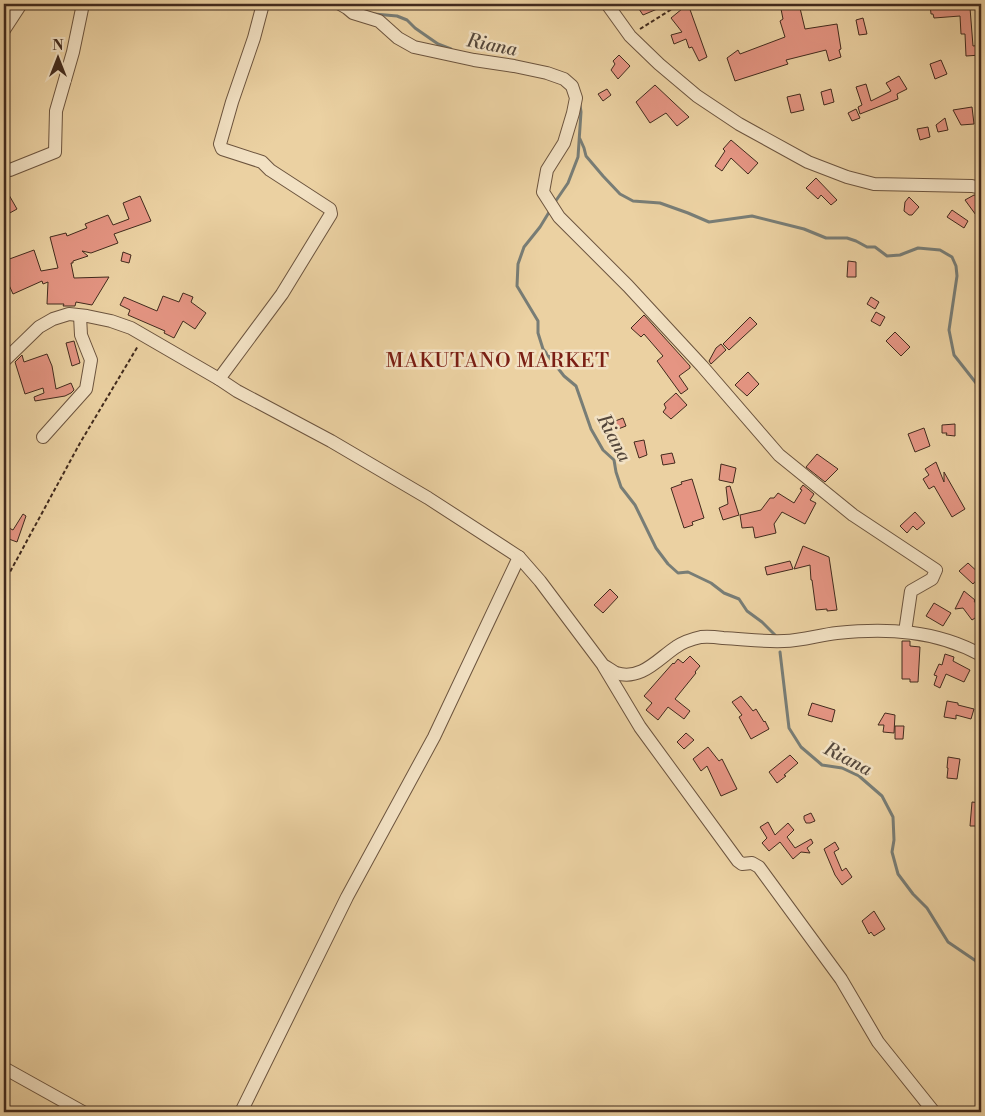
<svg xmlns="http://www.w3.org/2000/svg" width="985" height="1116" viewBox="0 0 985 1116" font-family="'Libre Bodoni',serif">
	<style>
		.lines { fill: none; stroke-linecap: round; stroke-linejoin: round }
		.stream { stroke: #787d76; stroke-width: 3 }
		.building { fill: #e59583; stroke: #412a1d }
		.minor-casing { stroke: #6c543e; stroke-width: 14 }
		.path { stroke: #412a1d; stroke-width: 2; stroke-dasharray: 4 2.5; stroke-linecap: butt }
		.minor { stroke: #f2e1c3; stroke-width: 12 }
		.labels { text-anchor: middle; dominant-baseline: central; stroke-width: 5; stroke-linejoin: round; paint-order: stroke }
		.water-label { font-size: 19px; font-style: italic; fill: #53463b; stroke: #f2e1c3 }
		.quarter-label { font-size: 20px; letter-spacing: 1px; fill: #7a1f14; stroke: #f2e1c3 }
	</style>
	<rect width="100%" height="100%" fill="#ebd1a2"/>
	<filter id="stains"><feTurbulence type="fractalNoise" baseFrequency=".004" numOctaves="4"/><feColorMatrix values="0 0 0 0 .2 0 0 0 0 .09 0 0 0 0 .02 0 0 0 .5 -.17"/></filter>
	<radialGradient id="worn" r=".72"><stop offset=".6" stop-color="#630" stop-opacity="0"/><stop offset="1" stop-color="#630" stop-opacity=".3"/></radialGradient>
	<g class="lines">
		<g class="stream">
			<path d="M374 14 397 16 407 20 415 28 438 44 451 49"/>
			<path d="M580 139 584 148 586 156 603 176 620 194 633 201 660 203 688 213 709 222 752 216 804 229 826 238H847L856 241 867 247H875L887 256 900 255 918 248 940 250 952 257 956 266 957 276 949 330 954 355 976 383 981 385"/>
			<path d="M555 202 568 183 578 157 581 112 580 105"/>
			<path d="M551 209 540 227 524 247 518 264 517 286 538 321V333L543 349 564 376 576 386 591 429 603 450 614 460 616 472 621 487 635 505 656 548 668 564 678 573 688 572 711 583 724 593 739 599 747 611 762 622 775 635"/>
			<path d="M780 652 789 728 801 747 822 765 842 768 859 776 882 796 893 817 894 840 892 852 898 874 913 894 927 908 948 942 976 961 980 977 981 979"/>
		</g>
	</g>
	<g class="building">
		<path d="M641 4H669L643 15 639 9Z"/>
		<path d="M688 4 707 57 699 61 692 47 689 48 686 39 674 44 671 35 682 32 671 18Z"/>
		<path d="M780 4H799L805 29 837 24 841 49 839 50 841 57 829 61 826 50 786 60 788 64 735 81 727 58 738 50 740 54 785 37 780 21 783 19Z"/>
		<path d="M930 4H962L963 9 970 8 973 46 981 45V55L966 56 965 34H961L960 16 934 18 933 14H931Z"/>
		<path d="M863 18 867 34 859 35 856 20Z"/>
		<path d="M619 55 630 66 618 79 611 70 615 64 613 61Z"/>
		<path d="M941 60 947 74 935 79 930 64Z"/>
		<path d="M899 76 907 89 897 94 898 99 860 114 858 107 862 105 856 87 866 84 871 101 891 91 886 83Z"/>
		<path d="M655 85 689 117 677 126 666 113 650 123 636 102Z"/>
		<path d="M607 89 611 95 603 101 598 94Z"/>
		<path d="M831 89 834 102 824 105 821 92Z"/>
		<path d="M800 94 804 110 791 113 787 97Z"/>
		<path d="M972 107 974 124 961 125 953 110Z"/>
		<path d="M856 109 860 118 852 121 848 113Z"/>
		<path d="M945 118 948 130 938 132 936 125Z"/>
		<path d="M928 127 930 137 920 140 917 129Z"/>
		<path d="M731 140 758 163 748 174 731 158 722 171 715 166 725 151 723 149Z"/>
		<path d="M816 178 837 200 831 205 821 195 818 199 806 188Z"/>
		<path d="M5 188 17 209 8 214 4 192V189Z"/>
		<path d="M974 195 981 196V222L965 200Z"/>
		<path d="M140 196 151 221 114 234 118 243 91 253 82 251 88 256 73 261V263H71L74 278 109 277 92 305 76 302 75 306H63L64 304H47L48 282 43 284 42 281 13 294 4 274V261L34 250 41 271 58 268 50 237 66 233 67 236 87 228 85 224 108 215 113 225 129 219 123 203Z"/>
		<path d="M909 197 919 207 912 215H909L904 211 905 202Z"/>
		<path d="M952 210 968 221 964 228 947 217Z"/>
		<path d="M123 252 131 255 129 263 121 261Z"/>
		<path d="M848 261 856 262V277H847Z"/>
		<path d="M183 293 193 297 191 302 206 313 195 329 183 321 174 338 164 333 165 331 128 315 130 310 120 305 124 297 157 311 163 296 179 302Z"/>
		<path d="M871 297 879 302 875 309 867 304Z"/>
		<path d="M876 312 885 317 880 326 871 321Z"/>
		<path d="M644 315 690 366V368L679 376 688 389 681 394 657 361 663 356 644 334 641 337 631 328Z"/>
		<path d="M750 317 757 324 729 350 723 344Z"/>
		<path d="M895 332 910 347 901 356 886 341Z"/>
		<path d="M74 341 80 363 72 366 66 343Z"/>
		<path d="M721 344 726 350 711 364 709 361 716 348Z"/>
		<path d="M47 354 52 366 56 389 71 383 74 390 71 393 65 396 35 401 34 397 44 393 43 388 25 394 15 362 22 355 24 362Z"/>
		<path d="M748 372 759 384 747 396 735 385Z"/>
		<path d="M676 393 687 405 671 419 663 412 666 408 664 404Z"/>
		<path d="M623 418 626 426 613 431 610 423Z"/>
		<path d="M955 424V436L946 435 947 433H942V425Z"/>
		<path d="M924 428 930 446 915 452 908 434Z"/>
		<path d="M644 440 647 455 639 458 634 442Z"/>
		<path d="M672 453 675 463 663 465 661 455Z"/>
		<path d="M817 454 838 469 825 482 806 467Z"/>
		<path d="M936 462 944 482V472L965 509 952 517 934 486 929 489 923 479 929 475 925 469Z"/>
		<path d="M721 464 736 468 733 483 719 480Z"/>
		<path d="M692 479 704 518 692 522 693 525 684 528 671 488 682 484 681 482Z"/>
		<path d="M803 485 814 494 810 500 816 503 805 524 782 512 774 524 776 533 755 538 753 527 742 528 740 515 761 510 770 498H774L778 493 794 503 802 490 800 489Z"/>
		<path d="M730 486 739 515 723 520 719 508 728 504 726 487Z"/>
		<path d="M915 512 925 523 917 530 913 526 907 533 900 526Z"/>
		<path d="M23 514 26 516 17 542 6 538 9 528 13 530Z"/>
		<path d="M803 546 829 557 837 610 827 611V609L816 610 812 580H811L810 565 794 569Z"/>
		<path d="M790 561 793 569 767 575 765 567Z"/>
		<path d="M968 563 981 575 973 584 959 571Z"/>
		<path d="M610 589 618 597 603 613 594 605Z"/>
		<path d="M964 591 975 600 974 601 981 610V614L972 620 963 608 955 609Z"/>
		<path d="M934 603 951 613 943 626 926 616Z"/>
		<path d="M902 641H910V646L920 647 918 682H910V679H902Z"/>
		<path d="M945 654 954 657 953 661 970 670 964 682 946 674 940 688 934 685 937 676 934 675 939 664 942 665Z"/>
		<path d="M690 656 700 666 695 672 696 673 675 699 690 711 684 719 668 707 658 720 646 710 652 703 644 696 673 663 674 664 678 659 683 663Z"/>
		<path d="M741 696 753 711 756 709 764 722 765 721 769 729 751 739 739 717 742 715 732 702Z"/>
		<path d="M947 701 958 703V705L974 709 971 719 956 715V719L944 717Z"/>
		<path d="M812 703 835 710 832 722 808 715Z"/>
		<path d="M885 713 895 715 894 733 883 732 884 725H878Z"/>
		<path d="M895 726H904L903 739H895Z"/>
		<path d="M686 733 694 740 684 749 677 742Z"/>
		<path d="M708 747 719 761 722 759 737 789 721 796 707 766 701 771 693 759Z"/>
		<path d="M790 755 798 763 784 775 786 776 777 783 769 772Z"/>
		<path d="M948 757 960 759 957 779 947 778 948 768H947Z"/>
		<path d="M972 802 981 803 980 816H981V826H970Z"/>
		<path d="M811 813 815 821 810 823H806L804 819V816Z"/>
		<path d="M768 822 775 835 788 823 794 830 787 837 795 848 811 839 813 843 807 848 810 853 801 852 793 859 780 842 769 851 762 843 767 838 760 827Z"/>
		<path d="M835 842 839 849 834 852 842 871 846 868 852 877 842 885 835 875 824 849Z"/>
		<path d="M874 911 885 929 874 936 871 932 869 934 862 921Z"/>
	</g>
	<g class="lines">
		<g class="minor-casing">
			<g id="minor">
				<path d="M340 4 347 8 353 13 379 21 398 38 414 47 474 60 514 66 547 73 564 79 572 86 576 98 573 113 564 143 547 170 543 192 559 217 628 286 702 366 779 455 853 515 936 570 932 579 911 591 905 632"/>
				<path d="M607 4 630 36 659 64 697 96 739 124 808 162 847 177 874 184 972 186 981 188"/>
				<path d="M4 30 21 4"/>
				<path d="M4 170H10L55 152 56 111 73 52 83 4"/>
				<path d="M4 361 39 327 53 319 69 314 87 316 111 321 131 328 219 379 237 391 331 441 428 498 519 557 540 581 603 665C607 667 612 671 616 673 641 681 658 659 676 647 683 642 692 639 701 637 708 636 716 637 723 638 744 639 764 642 784 641 802 641 819 635 837 633 887 628 936 630 981 655"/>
				<path d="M219 379 282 294 331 214 330 209 270 170 262 162 222 149 220 144 232 102 254 38 263 4"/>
				<path d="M43 437 86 389 91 360 81 335 80 316"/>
				<path d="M604 667 640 727 738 861 742 864 752 863 759 867 841 979 878 1042 934 1112"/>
				<path d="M4 1068 83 1112"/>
				<path d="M241 1112 347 897 434 737 519 557"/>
			</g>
		</g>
		<g class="path">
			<path d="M640 29 680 4"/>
			<path d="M4 583 80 443 138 346"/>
		</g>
		<use href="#minor" class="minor"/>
	</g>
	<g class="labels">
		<g class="water-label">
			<text transform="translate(492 45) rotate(11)">Riana</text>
			<text transform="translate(614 438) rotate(62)">Riana</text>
			<text transform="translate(848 759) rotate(27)">Riana</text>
		</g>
		<g class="quarter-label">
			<text x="498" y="361">MAKUTANO MARKET</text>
		</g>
	</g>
	<rect width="985" height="1116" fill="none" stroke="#ebd1a2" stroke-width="20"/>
	<rect x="5" y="5" width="975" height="1106" fill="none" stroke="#412a1d" stroke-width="2.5"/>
	<rect x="10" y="10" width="965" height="1096" fill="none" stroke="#412a1d"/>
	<g transform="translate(58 58)" stroke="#f2e1c3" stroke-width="4" paint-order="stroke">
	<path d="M0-4L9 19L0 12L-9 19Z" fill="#412a1d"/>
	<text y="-8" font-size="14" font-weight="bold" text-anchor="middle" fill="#412a1d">N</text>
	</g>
	<rect width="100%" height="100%" filter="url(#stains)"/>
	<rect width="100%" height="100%" fill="url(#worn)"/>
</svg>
